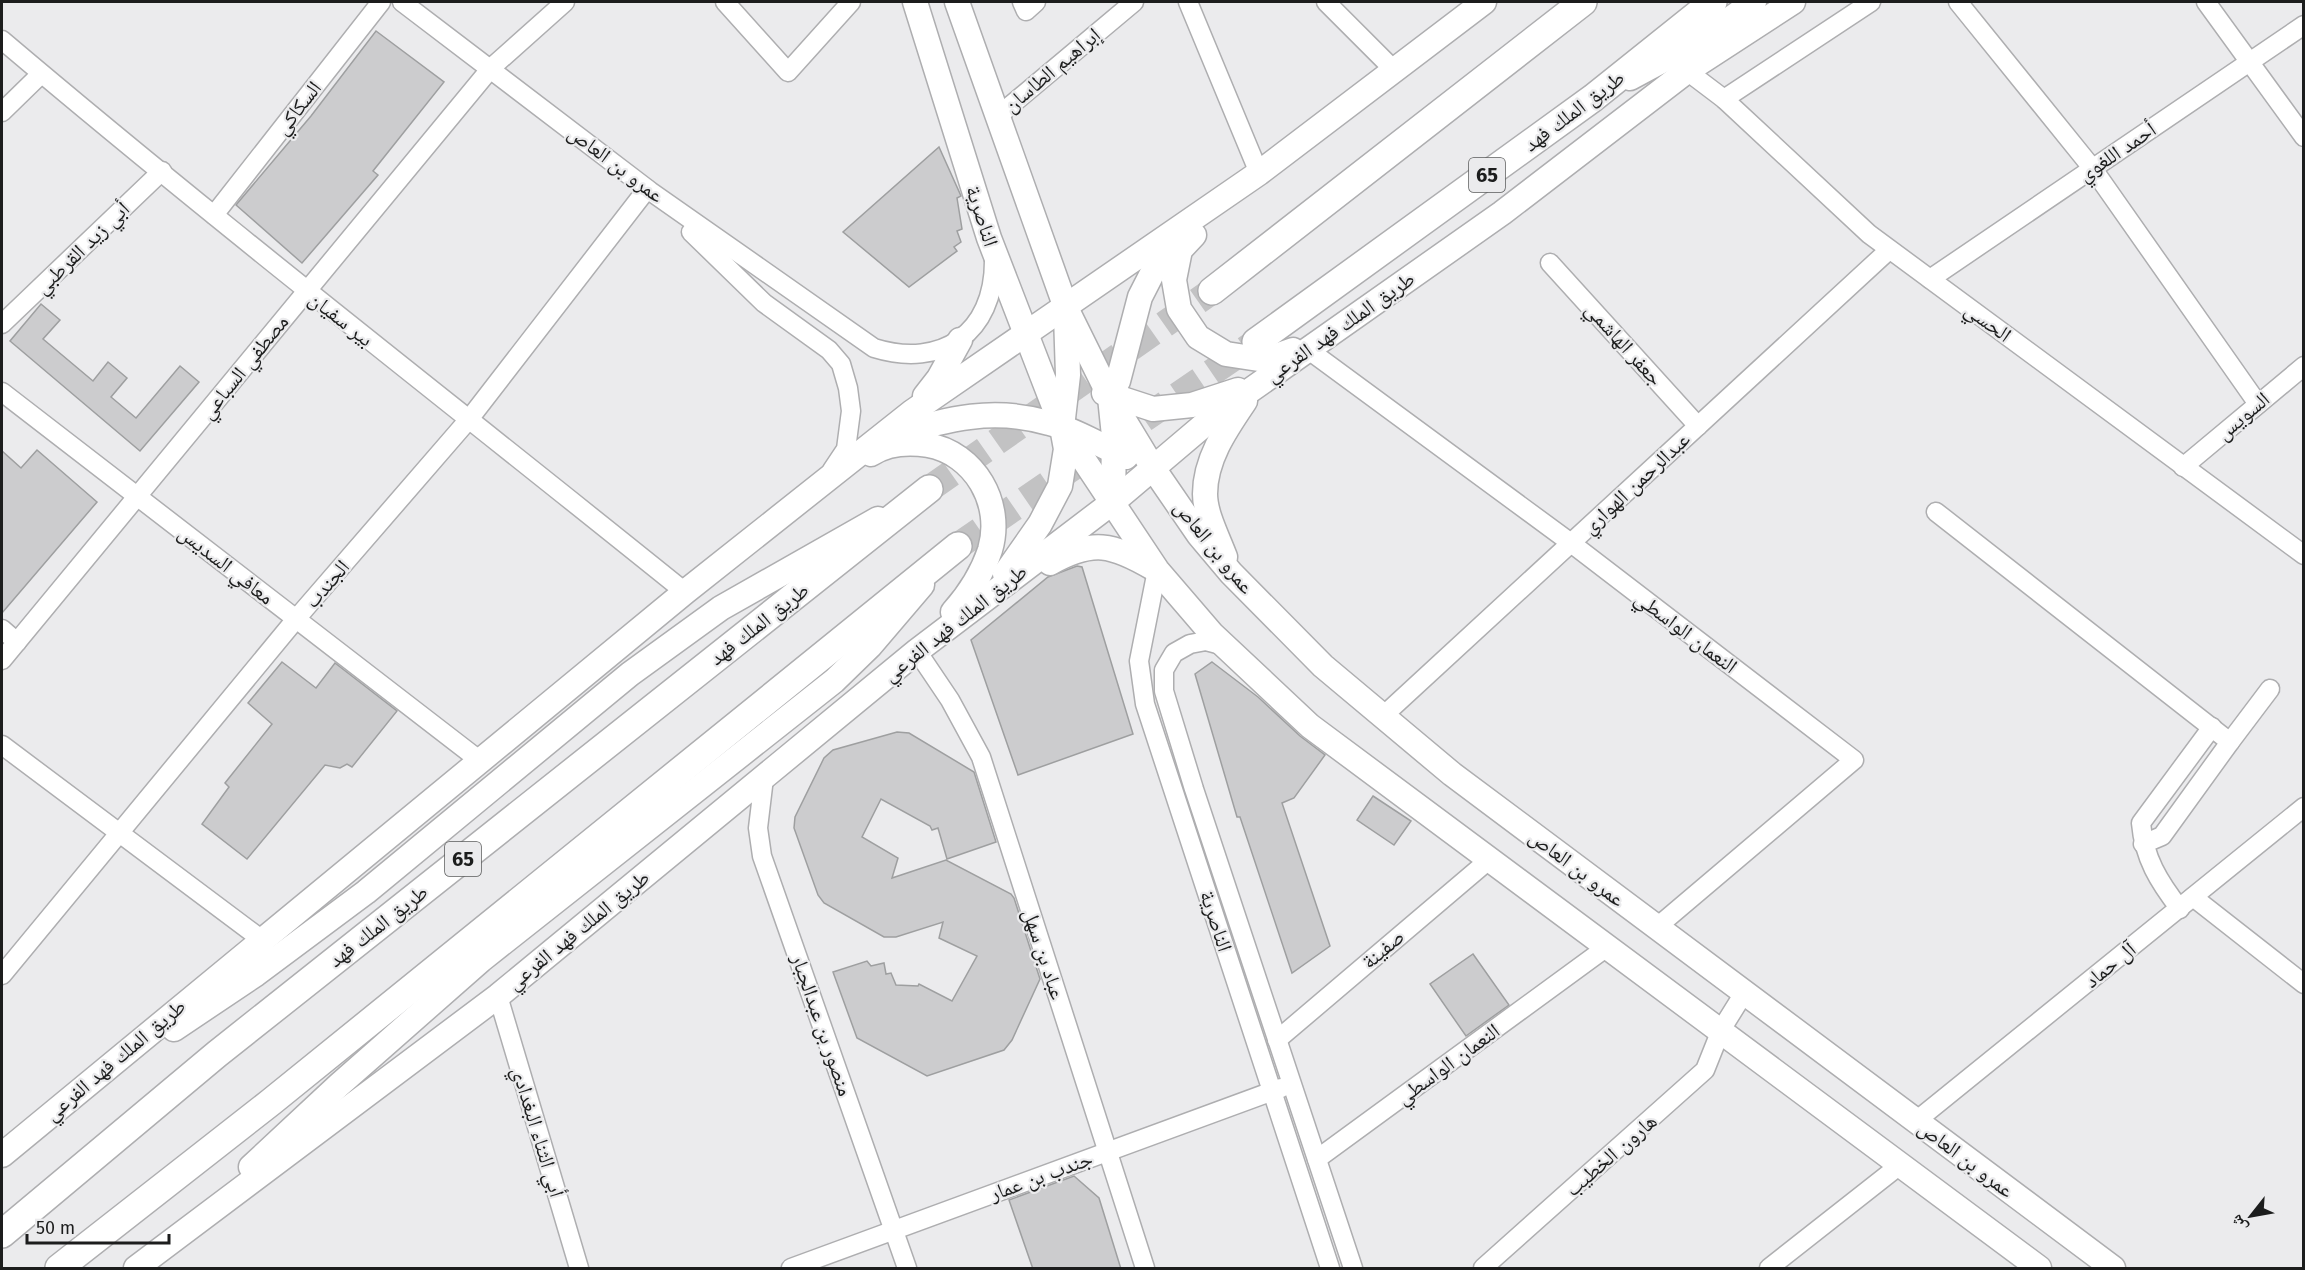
<svg xmlns="http://www.w3.org/2000/svg" width="2305" height="1270" viewBox="0 0 2305 1270" font-family="'Fira Sans','Noto Naskh Arabic',sans-serif">
	<style>
		.building { fill: #ccccce; stroke: #9e9fa0; stroke-width: 1.5 }
		.lines { fill: none; stroke-linecap: round; stroke-linejoin: round }
		.highway-tunnel { stroke: #c2c2c3; stroke-width: 27; stroke-dasharray: 27 14; stroke-linecap: butt }
		.minor-casing { stroke: #aeaeb0; stroke-width: 21 }
		.major-casing { stroke: #aeaeb0; stroke-width: 27 }
		.highway-casing { stroke: #aeaeb0; stroke-width: 30 }
		.minor { stroke: #fff; stroke-width: 18 }
		.major { stroke: #fff; stroke-width: 24 }
		.highway { stroke: #fff; stroke-width: 27 }
		.labels { text-anchor: middle; dominant-baseline: central; stroke-width: 4.5; stroke-linejoin: round; paint-order: stroke }
		.shield { fill: #ebebed; stroke: #5a5b5b; stroke-width: 1.5 }
		.shield-label { font-size: 20px; font-weight: bold; fill: #1c1d1d }
		.street-label { font-size: 21px; fill: #1c1d1d; stroke: #ebebed }
	</style>
	<rect width="100%" height="100%" fill="#ebebed"/>
	<g class="building">
		<path d="M376 31 444 82 373 171 378 175 302 263 236 205 311 116Z"/>
		<path d="M939 147 961 196 957 198 962 229 957 231 961 242 954 247 957 251 909 287 843 232Z"/>
		<path d="M41 304 60 320 43 339 93 381 108 362 127 378 111 397 136 418 180 366 199 382 140 451 10 341Z"/>
		<path d="M37 450 97 502 2 613V451L21 468Z"/>
		<path d="M1077 566 1082 567 1133 734 1018 775 971 640 1048 577Z"/>
		<path d="M282 662 316 688 335 663 397 711 352 767 347 764 340 768 325 765 247 859 202 824 229 787 225 783 272 724 248 703Z"/>
		<path d="M1212 662 1258 697 1300 736 1325 755 1294 798 1282 803 1330 946 1292 973 1240 817H1237L1195 674Z"/>
		<path d="M897 732 909 733 974 772 996 842 947 859 938 828 932 830 930 826 881 799 862 837 898 858 892 878 946 860 1011 894 1014 898 1040 979 1012 1040 1004 1050 927 1076 857 1038 833 972 867 961 871 966 884 963 886 974 891 973 896 985 918 986 919 984 952 1001 977 956 939 938 943 922 896 937H884L824 903 818 895 794 828 795 817 824 758 833 750Z"/>
		<path d="M1373 796 1411 821 1394 845 1357 820Z"/>
		<path d="M1473 954 1509 1005 1466 1036 1430 984Z"/>
		<path d="M1074 1176 1099 1198 1121 1269H1033L1009 1200Z"/>
	</g>
	<g class="lines">
		<g class="highway-tunnel">
			<path d="M1110 442 1252 345"/>
			<path d="M929 489 1212 291"/>
			<path d="M958 546 1076 465"/>
		</g>
		<g class="minor-casing">
			<g id="minor">
				<path d="M402 2 650 191 874 348C942 369 994 333 994 261"/>
				<path d="M725 2 788 72 851 2"/>
				<path d="M1022 2 1026 11 1036 2"/>
				<path d="M1188 2 1259 173"/>
				<path d="M1326 2 1393 69"/>
				<path d="M1958 2 2093 169 2258 404"/>
				<path d="M2206 2 2304 137"/>
				<path d="M2 40C225 229 457 408 685 592"/>
				<path d="M1687 71 1724 99 1869 234 2304 555"/>
				<path d="M1724 99 1871 2"/>
				<path d="M2 112 41 74"/>
				<path d="M998 116 1134 2"/>
				<path d="M214 215 381 2"/>
				<path d="M691 232 764 303 829 350 841 364 848 388 851 411 846 449 832 470"/>
				<path d="M1550 263 1698 426"/>
				<path d="M1930 279 2304 25"/>
				<path d="M2 324 162 171"/>
				<path d="M1310 351 1571 543 1854 760 1657 927"/>
				<path d="M2 392 479 760"/>
				<path d="M2183 467 2304 366"/>
				<path d="M1936 512 2230 742 2162 836 2143 844"/>
				<path d="M1157 570 1139 661 1145 704 1330 1268"/>
				<path d="M2 629 17 642"/>
				<path d="M1225 646 1206 641 1190 644 1174 653 1164 670V691L1194 789 1353 1268"/>
				<path d="M917 651 950 700 981 757 1145 1268"/>
				<path d="M2 660 491 68 565 2"/>
				<path d="M1383 716 1889 250"/>
				<path d="M2230 742 2270 689"/>
				<path d="M2 745 261 939"/>
				<path d="M764 778 758 828 762 856 907 1268"/>
				<path d="M2193 897 2304 984"/>
				<path d="M2180 909C2159 882 2144 858 2141 823L2212 727"/>
				<path d="M2 975 296 619 470 418 647 189"/>
				<path d="M498 996 579 1268"/>
				<path d="M1277 1040 1490 859"/>
				<path d="M1916 1121 2304 807"/>
				<path d="M1317 1159 1607 947"/>
				<path d="M791 1268 1281 1088"/>
				<path d="M1483 1268 1705 1070 1721 1030 1744 993"/>
				<path d="M1769 1268 1900 1165"/>
			</g>
		</g>
		<g class="major-casing">
			<g id="major">
				<path d="M915 2 989 238 1062 427 1157 570 1212 634 1310 726 2039 1268"/>
				<path d="M957 2 1066 308 1110 397 1153 468 1199 535 1231 573 1323 666 1452 774 2113 1268"/>
				<path d="M1630 78 1699 41 1754 2"/>
				<path d="M1194 235 1180 250 1174 280 1179 309 1198 337 1226 354 1265 360 1293 350"/>
				<path d="M1104 393 1153 409 1192 405 1238 390"/>
				<path d="M925 396 939 378 960 340"/>
				<path d="M890 436C946 420 990 406 1049 423 1076 430 1101 446 1126 457"/>
				<path d="M871 454C888 443 908 442 928 445 974 453 1004 503 990 550 982 574 970 593 953 612"/>
				<path d="M1113 502 1114 436 1110 397 1118 381 1140 297 1164 250 1176 238"/>
				<path d="M1225 557C1218 538 1205 514 1205 494 1205 459 1226 429 1245 401"/>
				<path d="M1050 563C1093 539 1112 544 1153 568"/>
				<path d="M1005 574 1040 524 1060 486 1066 449 1062 427 1068 375 1066 315"/>
				<path d="M174 1029 256 974 366 892 630 674 721 608 878 519"/>
				<path d="M2 1155 685 592 912 412 1259 173 1484 2"/>
				<path d="M251 1167 339 1085 481 960 834 681 870 646 922 585"/>
				<path d="M136 1268 498 996 917 651 1113 502 1218 413 1502 213 1687 71 1793 2"/>
			</g>
		</g>
		<g class="highway-casing">
			<g id="highway">
				<path d="M1212 291 1583 2"/>
				<path d="M1256 342 1593 98 1713 2"/>
				<path d="M2 1234 217 1054 929 489"/>
				<path d="M59 1268 271 1102 958 546"/>
			</g>
		</g>
		<use href="#minor" class="minor"/>
		<use href="#major" class="major"/>
		<use href="#highway" class="highway"/>
	</g>
	<g class="labels">
		<g class="shield">
			<rect x="1469" y="158" width="36" height="34" rx="4.5"/>
			<rect x="445" y="842" width="36" height="34" rx="4.5"/>
		</g>
		<g class="shield-label">
			<text x="1487" y="175">65</text>
			<text x="463" y="859">65</text>
		</g>
		<g class="street-label">
			<text transform="translate(1052 70) rotate(-40)">إبراهيم الطاسان</text>
			<text transform="translate(298 108) rotate(-52)">السكاكي</text>
			<text transform="translate(1574 111) rotate(-37)">طريق الملك فهد</text>
			<text transform="translate(2117 152) rotate(-34)">أحمد اللغوي</text>
			<text transform="translate(616 164) rotate(37)">عمرو بن العاص</text>
			<text transform="translate(982 216) rotate(72)">الناصرية</text>
			<text transform="translate(82 248) rotate(-44)">أبي زيد القرطبي</text>
			<text transform="translate(341 319) rotate(38)">بير سفيان</text>
			<text transform="translate(1988 322) rotate(36)">الحسي</text>
			<text transform="translate(1340 327) rotate(-35)">طريق الملك فهد الفرعي</text>
			<text transform="translate(1624 344) rotate(48)">جعفر الهاشمي</text>
			<text transform="translate(244 367) rotate(-51)">مصطفي السباعي</text>
			<text transform="translate(2243 416) rotate(-40)">السويس</text>
			<text transform="translate(1636 483) rotate(-43)">عبدالرحمن الهواري</text>
			<text transform="translate(1214 547) rotate(51)">عمرو بن العاص</text>
			<text transform="translate(226 565) rotate(38)">معافي السديس</text>
			<text transform="translate(327 584) rotate(-49)">الجندب</text>
			<text transform="translate(955 623) rotate(-38)">طريق الملك فهد الفرعي</text>
			<text transform="translate(759 624) rotate(-38)">طريق الملك فهد</text>
			<text transform="translate(1686 632) rotate(37)">النعمان الواسطي</text>
			<text transform="translate(1577 868) rotate(37)">عمرو بن العاص</text>
			<text transform="translate(1216 921) rotate(72)">الناصرية</text>
			<text transform="translate(378 926) rotate(-38)">طريق الملك فهد</text>
			<text transform="translate(578 930) rotate(-39)">طريق الملك فهد الفرعي</text>
			<text transform="translate(1383 949) rotate(-40)">صفينة</text>
			<text transform="translate(1044 954) rotate(72)">عباد بن سهل</text>
			<text transform="translate(2110 965) rotate(-39)">آل حماد</text>
			<text transform="translate(822 1025) rotate(71)">منصور بن عبدالجبار</text>
			<text transform="translate(115 1060) rotate(-40)">طريق الملك فهد الفرعي</text>
			<text transform="translate(1448 1064) rotate(-36)">النعمان الواسطي</text>
			<text transform="translate(538 1132) rotate(73)">أبي الثناء البغدادي</text>
			<text transform="translate(1611 1155) rotate(-41)">هارون الخطيب</text>
			<text transform="translate(1966 1159) rotate(37)">عمرو بن العاص</text>
			<text transform="translate(1041 1176) rotate(-20)">جندب بن عمار</text>
		</g>
	</g>
	<rect width="2305" height="1270" fill="none" stroke="#1c1d1d" stroke-width="6"/>
	<g transform="translate(2251 1216) rotate(239)" stroke="#ebebed" stroke-width="4.5" paint-order="stroke">
	<path d="M0-4.5L10 22L0 15L-10 22Z" fill="#1c1d1d"/>
	<text y="-9" font-size="16" font-weight="bold" text-anchor="middle" fill="#1c1d1d">ش</text>
	</g>
	<path d="M27 1234v9h142v-9" fill="none" stroke="#1c1d1d" stroke-width="3"/>
	<text x="36" y="1234" font-size="18" fill="#1c1d1d" stroke="#ebebed" stroke-width="4.5" paint-order="stroke">50 m</text>
</svg>
